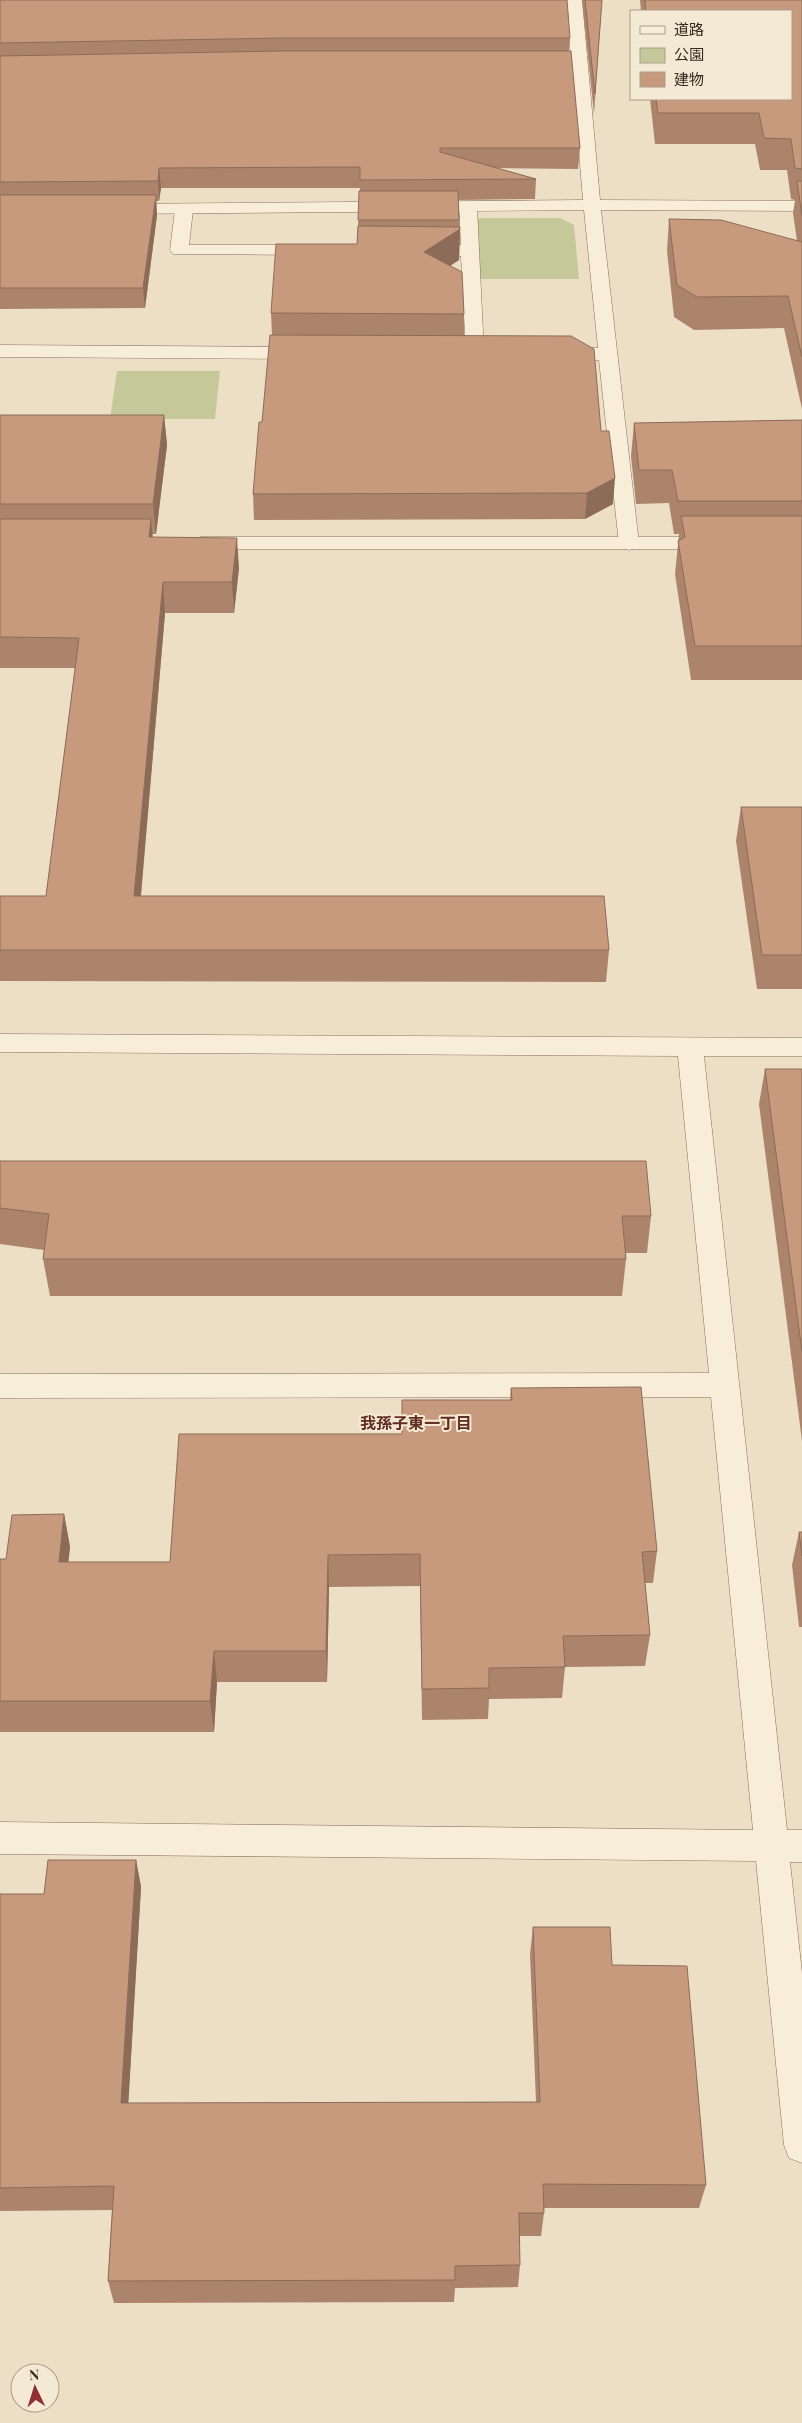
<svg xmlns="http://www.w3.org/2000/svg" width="802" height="2423" viewBox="0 0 802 2423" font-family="'Playfair Display','Noto Sans JP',serif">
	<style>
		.green { fill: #c5c999 }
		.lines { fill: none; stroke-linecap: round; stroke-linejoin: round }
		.service-casing { stroke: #86715c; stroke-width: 1 }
		.minor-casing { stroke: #86715c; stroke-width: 1 }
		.tertiary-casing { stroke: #86715c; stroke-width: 1 }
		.service { fill: #f7edd8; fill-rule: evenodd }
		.minor { fill: #f7edd8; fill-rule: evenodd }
		.tertiary { fill: #f7edd8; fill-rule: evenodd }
		.wall { fill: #ac846c }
		.shaded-wall { fill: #8c6c58 }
		.building { fill: #c89a7d; stroke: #8c6c58 }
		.labels { text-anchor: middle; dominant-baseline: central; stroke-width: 4; stroke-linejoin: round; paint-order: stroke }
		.neighbourhood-label { font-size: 16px; font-weight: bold; fill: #612d21; stroke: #f4ead4 }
	</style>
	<rect width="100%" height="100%" fill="#ecdfc5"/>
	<g class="green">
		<path d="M475 218H560L574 225 579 279H477Z"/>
		<path d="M117 371H220L215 419H110Z"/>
	</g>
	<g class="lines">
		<g class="service-casing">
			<g id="service">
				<path d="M468 202 474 203 477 207 484 354 482 358H468L466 354 461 256 421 255 415 254 412 250 415 246 421 245H461L459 207 462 203Z"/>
				<path d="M184 205 190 206 193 210 189 245H313L319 246 322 250 319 254 313 255 173 254 170 250 175 210 178 206Z"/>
			</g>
		</g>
		<g class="minor-casing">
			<g id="minor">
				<path d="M566 0H582L600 200 802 201V211L601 210 639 544 636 548 629 550 622 548 619 544 599 360H556L549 358 547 354 549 350 556 348H598L584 210 119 214 113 213 110 209 113 205 119 204 583 200 572 69H534L526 64 534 59H571Z"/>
				<path d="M0 345 306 347 313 349 315 353 313 357 306 359 0 357Z"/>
				<path d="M0 1034 802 1038V1056H704L787 1830H802V1862H790L802 1973V2163L789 2158 784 2145 756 1861 0 1854V1822L753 1830 711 1397 0 1398V1374L709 1373 678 1056 0 1052Z"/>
			</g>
		</g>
		<g class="tertiary-casing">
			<path id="tertiary" d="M201 537H716L723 539 726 543 723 547 716 549H201L194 547 191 543 194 539Z"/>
		</g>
		<use href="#service" class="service"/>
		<use href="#minor" class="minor"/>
		<use href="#tertiary" class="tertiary"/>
	</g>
	<g class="wall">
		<path d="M0 0 570 38 569 51 580 148 578 169 497 168 536 179 535 199 458 200 460 229 459 260 450 266 464 314V336L601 431 613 504 585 519 254 520 253 494 262 422 272 335 271 313 357 244 360 188H161L159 201H156L157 215 145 308 0 309Z"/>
		<path d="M582 0H602L594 114Z"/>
		<path d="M640 0H802V409L784 328 694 330 674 317 667 251 669 219 797 241 793 213 795 200 791 199 787 170H760L755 144H655L650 99H791V11H641Z"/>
		<path d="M0 415H164L167 445 156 534H152L153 537 239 568 234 613H165L141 896 609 950 606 982 0 981V896H46L75 668H0Z"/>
		<path d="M802 420V680H691L675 574 679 534H674L669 503 636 504 631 456 634 423Z"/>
		<path d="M741 807H802V989H757L736 841Z"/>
		<path d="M765 1069H802V1441L759 1104Z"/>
		<path d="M0 1161 651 1216 647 1253H626V1259L622 1296H50L43 1259 44 1250 0 1244Z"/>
		<path d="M511 1388 657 1551 653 1583H645L650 1635 645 1666 565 1667 562 1698 489 1699 488 1719 422 1720 420 1586 329 1587 327 1682H217L214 1732H0V1559H6L64 1514 70 1547 68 1562H170L402 1434 510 1400Z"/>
		<path d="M799 1532H802V1627H799L792 1565Z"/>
		<path d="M136 1860 141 1887 128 2103 536 2102 530 1954 533 1927 612 1965 706 2185 699 2208H544V2213L541 2236H519L520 2265 518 2287 455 2288 454 2302 114 2303 108 2281 112 2210 0 2211V1894H44Z"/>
	</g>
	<g class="shaded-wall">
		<path d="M159 168 161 188 159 201 158 181Z"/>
		<path d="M156 195 157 215 145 308 143 288Z"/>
		<path d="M460 229 459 260 423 283 424 252Z"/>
		<path d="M164 415 167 445 156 534 153 504Z"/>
		<path d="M615 478 613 504 585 519 587 493Z"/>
		<path d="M151 519 154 550 149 537Z"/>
		<path d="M237 538 239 568 234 613 232 582Z"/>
		<path d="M163 582 165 613 138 927 134 896Z"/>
		<path d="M64 1514 70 1547 65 1594 59 1562Z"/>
		<path d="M328 1555 329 1587 327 1682 326 1651Z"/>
		<path d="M214 1651 217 1682 214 1732 210 1701Z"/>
		<path d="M136 1860 141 1887 127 2127 121 2103Z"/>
	</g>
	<g class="building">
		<path d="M0 0H567L570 38H283L0 43Z"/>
		<path d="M585 0H602L595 94Z"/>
		<path d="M645 0H802V169L795 168 791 139 764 138 759 113H658L656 99H791V11H646Z"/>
		<path d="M283 51H571L580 148H440V152L536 179 360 180V167L159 168 158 181 0 182V56Z"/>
		<path d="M797 181H802V216Z"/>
		<path d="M359 191H458L459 220H358Z"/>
		<path d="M0 195H156L143 288H0Z"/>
		<path d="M669 219 721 220 802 242V357L788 296 697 297 677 285Z"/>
		<path d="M358 226 460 227V229L424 252 462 272 464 314 271 313 276 244H357Z"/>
		<path d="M270 335 571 336 594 349 601 431H609L615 478 587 493 253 494 259 422H262Z"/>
		<path d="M0 415H164L153 504H0Z"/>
		<path d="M802 420V501H678L672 470H639L634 423Z"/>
		<path d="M681 516H802V646H695L678 541 685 537Z"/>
		<path d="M0 519H151L149 537 237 538 232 582H163L134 896H604L609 950H0V896H46L79 638 0 637Z"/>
		<path d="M741 807H802V955H762Z"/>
		<path d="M765 1069H802V1352Z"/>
		<path d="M0 1161H646L651 1216H622L626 1259H43L49 1214 0 1208Z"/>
		<path d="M641 1387 657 1551 642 1552 650 1635 563 1636 565 1667 489 1668V1688L422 1689 420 1554 328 1555 326 1651H214L210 1701H0V1559H6L12 1515 64 1514 59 1562H170L179 1434H402V1400H512L511 1388Z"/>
		<path d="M799 1532H802V1556Z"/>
		<path d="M48 1860H136L121 2103 540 2102 533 1927H610L612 1965 687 1966 706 2185 543 2184 544 2213H519L520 2265 455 2266V2280L108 2281 114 2186 0 2188V1894H44Z"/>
	</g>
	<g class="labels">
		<g class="neighbourhood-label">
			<text x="416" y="1422">我孫子東一丁目</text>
		</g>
	</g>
	<rect x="630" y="10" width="162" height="90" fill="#f4ead4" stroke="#a89d8c"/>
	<rect x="640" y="26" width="25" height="8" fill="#f7edd8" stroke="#a89d8c"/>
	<text x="674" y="35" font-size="15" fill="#362a1f">道路</text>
	<rect x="640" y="48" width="25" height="15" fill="#c5c999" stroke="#a89d8c"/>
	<text x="674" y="60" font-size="15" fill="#362a1f">公園</text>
	<rect x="640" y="72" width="25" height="15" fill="#c89a7d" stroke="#a89d8c"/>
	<text x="674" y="85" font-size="15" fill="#362a1f">建物</text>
	<g transform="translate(35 2388) rotate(356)"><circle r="24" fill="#f4ead4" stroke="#a89d8c"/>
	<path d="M0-4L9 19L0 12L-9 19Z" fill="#912f32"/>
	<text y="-8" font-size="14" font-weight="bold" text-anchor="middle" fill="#362a1f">N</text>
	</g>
</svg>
